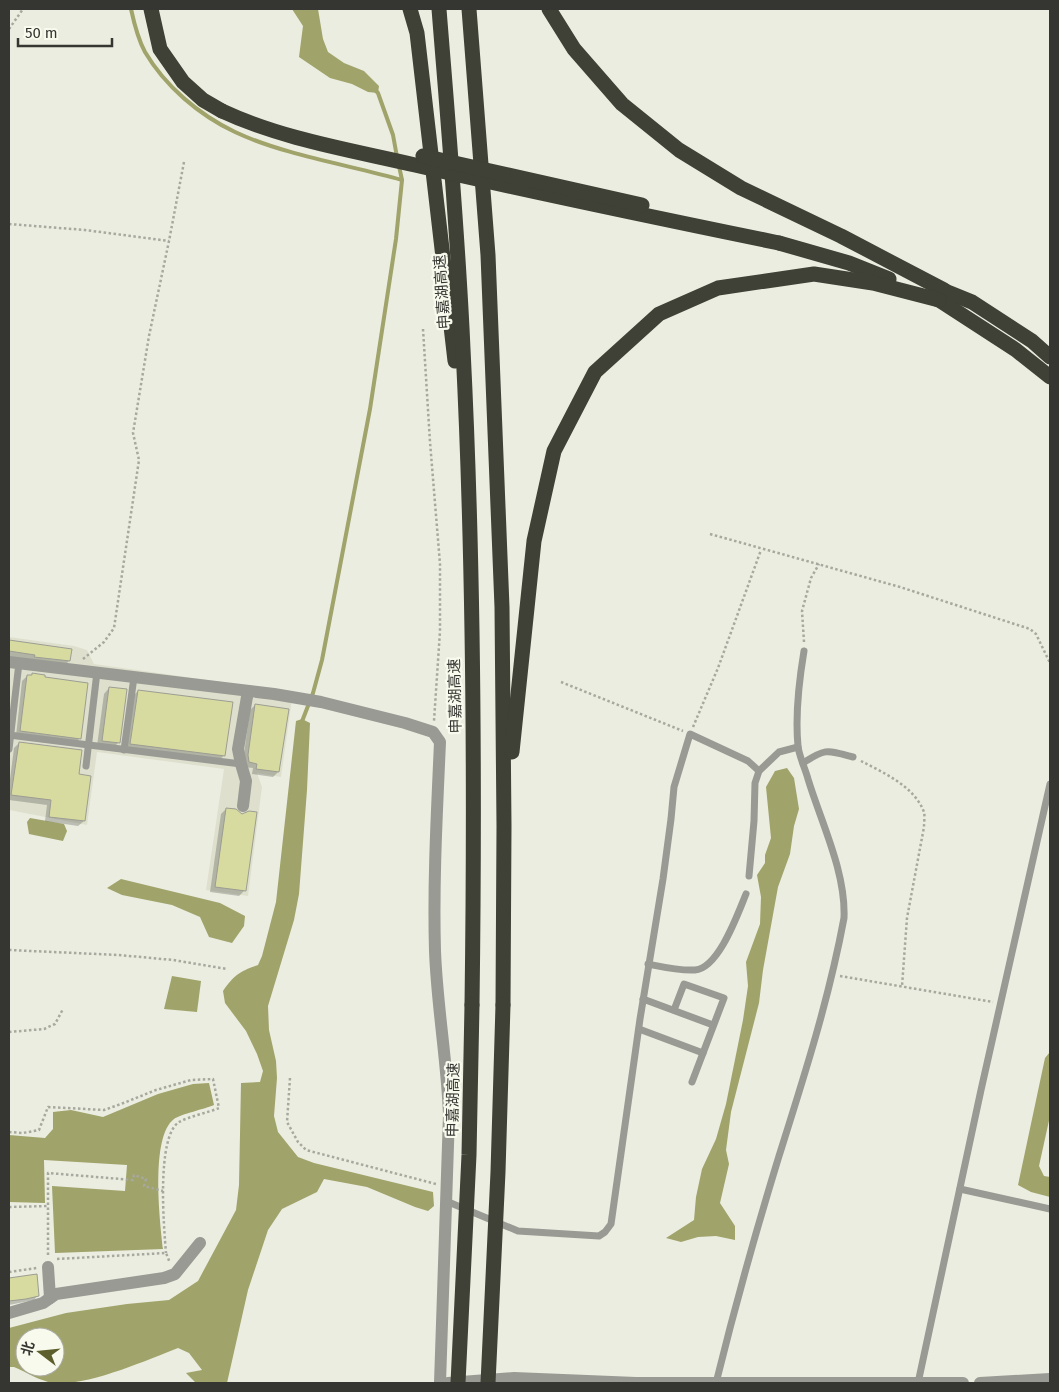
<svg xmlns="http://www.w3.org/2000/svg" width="1059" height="1392" viewBox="0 0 1059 1392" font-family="'Fira Sans','Noto Sans SC',sans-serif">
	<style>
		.built { fill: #dee0cd }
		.water { fill: #a0a36a; fill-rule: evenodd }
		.shadow { fill: #0003 }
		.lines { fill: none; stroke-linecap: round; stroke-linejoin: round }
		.stream { stroke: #a0a36a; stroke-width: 4 }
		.building { fill: #d8dba0; stroke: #9c9d92 }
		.path { stroke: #a7a89e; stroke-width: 2.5; stroke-dasharray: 2.5 2.5; stroke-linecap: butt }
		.lane { stroke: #999a94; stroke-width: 7 }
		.street { stroke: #999a94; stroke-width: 12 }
		.highway { stroke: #3f4036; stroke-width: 15 }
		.highway-bridge { stroke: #3f4036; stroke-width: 15 }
		.labels { text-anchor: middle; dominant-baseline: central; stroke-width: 4.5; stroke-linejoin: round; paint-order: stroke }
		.street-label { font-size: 15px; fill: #353631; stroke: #f9faee }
	</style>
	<rect width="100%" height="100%" fill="#ebede0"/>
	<path class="built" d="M9 637 74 646 87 650 94 664 293 692 281 777 257 773 262 787 248 896 206 890 224 769 97 752 87 825 9 810Z"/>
	<g class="water">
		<path d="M292 9H318L323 39 328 52 344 63 364 71 379 86 378 93 368 92 352 84 330 78 299 57 303 26Z"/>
		<path d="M302 719 310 723 307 790 299 894 294 920 268 1006 269 1030 276 1061 277 1078 274 1116 278 1132 298 1157 314 1163 433 1192 434 1206 428 1211 415 1207 367 1187 324 1179 317 1192 282 1209 268 1230 248 1290 227 1383 195 1382 186 1373 202 1370 189 1353 178 1348C147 1360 86 1387 53 1383 40 1381 26 1372 14 1367H9V1328L66 1313 127 1304 169 1300 198 1281 236 1210 239 1185 241 1083 260 1082 263 1071 257 1054 246 1031 225 1003 223 991C234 975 240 971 258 965L262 956 276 902 296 721ZM25 1337H55V1367H25Z"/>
		<path d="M787 768 794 778 799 809 794 826 790 854 778 887 763 970 759 1003 731 1112 726 1150 729 1164 720 1203 735 1226V1240L716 1236 698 1237 681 1242 666 1238 694 1220 696 1197 702 1169 716 1139 726 1104 743 1020 748 986 746 962 760 924 761 897 757 875 765 863V855L771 838 766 787 775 771Z"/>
		<path d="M30 818 64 824 67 831 63 841 29 834 27 822Z"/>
		<path d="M121 879 220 903 245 916 244 926 232 943 209 937 200 917 172 905 122 895 107 888Z"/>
		<path d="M172 976 201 981 197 1012 164 1009Z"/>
		<path d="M1050 1052V1116L1039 1166 1044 1176 1050 1177V1197L1031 1192 1018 1185 1045 1058Z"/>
		<path d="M209 1083 214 1105C205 1109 181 1114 174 1119 150 1137 160 1221 163 1249L55 1253 52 1186 125 1191 127 1165 44 1160 45 1203 9 1202V1135L45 1138 53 1129V1112L71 1110 103 1117 158 1094 193 1084Z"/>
	</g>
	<g class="shadow">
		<path d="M9 641 70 650 69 661 64 666 9 657Z"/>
		<path d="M33 674 80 738 75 743 16 736 22 681 27 676H30Z"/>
		<path d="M109 688 126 690 118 743 113 748 97 746 104 694Z"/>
		<path d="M138 691 224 755 219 761 126 749 133 696Z"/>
		<path d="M255 705 278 772 273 777 252 774 253 768 244 767 243 761 250 710Z"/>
		<path d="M19 743 77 775 84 821 78 826 45 821 47 805 9 800V787L14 748Z"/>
		<path d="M226 809 244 891 239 896 210 892 221 814Z"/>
		<path d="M36 1276 38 1295 34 1300 9 1305V1279Z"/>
	</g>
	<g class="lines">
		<g class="stream">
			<path d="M131 9C134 23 138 39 145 52 165 86 199 115 235 132 284 155 349 165 402 180"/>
			<path d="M376 91 378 93 393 135 397 157"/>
			<path d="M301 724 313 693 322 660 370 409 396 239 402 180 399 166"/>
		</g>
	</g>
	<g class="building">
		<path d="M9 640 72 649 70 661 34 657 35 655 9 651Z"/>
		<path d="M32 673 45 675V677L88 683 81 739 20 731 27 675H32Z"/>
		<path d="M109 687 127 689 120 743 102 741Z"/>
		<path d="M138 690 233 702 225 756 130 744Z"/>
		<path d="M255 704 289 709 279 772 256 769 257 764 249 762 248 755Z"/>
		<path d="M19 742 82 750 79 774 91 776 85 821 49 817 51 800 11 795Z"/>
		<path d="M226 808 236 809 242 814 249 811 257 812 246 891 215 887Z"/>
		<path d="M37 1274 39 1296 26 1299 9 1301V1278Z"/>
	</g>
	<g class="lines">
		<g class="path">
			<path d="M9 29 23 9"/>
			<path d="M9 224 85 230 169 241"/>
			<path d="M423 329 430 442 440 564V631L434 721"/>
			<path d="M710 534 900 587 1030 629 1036 634 1050 663"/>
			<path d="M804 642 802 611 811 578 819 564"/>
			<path d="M83 659 104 642 114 628 139 460 133 433 149 336 169 241 184 162"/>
			<path d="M561 682 683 731"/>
			<path d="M693 727 718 668 761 550"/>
			<path d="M861 761C884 773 914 786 924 812 925 816 924 822 924 827L907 918 902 986"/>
			<path d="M9 950 119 955 173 960 227 969"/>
			<path d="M840 976 993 1002"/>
			<path d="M9 1032 44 1029 55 1024 63 1009"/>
			<path d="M290 1078 287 1122 298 1142 306 1150 436 1184"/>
			<path d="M9 1132 23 1133 39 1130 48 1107 104 1110 121 1104 156 1090 191 1080 213 1079 219 1108C207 1113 190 1116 179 1122 156 1137 164 1228 166 1253"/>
			<path d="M9 1207 49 1206"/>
			<path d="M48 1255V1173L133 1180 134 1175 146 1179 144 1186 163 1191"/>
			<path d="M57 1259 166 1253 170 1263"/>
			<path d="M9 1272 37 1268"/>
		</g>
		<g class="lane">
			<path d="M9 735 241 764"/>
			<path d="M9 749 19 663"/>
			<path d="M124 750 134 677"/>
			<path d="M803 763C826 748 827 750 853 757"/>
			<path d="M86 766 97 672"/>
			<path d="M749 876 754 821 755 783 759 771 779 752 798 747"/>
			<path d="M648 964C663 967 680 971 695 970 719 968 738 913 746 894"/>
			<path d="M643 999 713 1025"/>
			<path d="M674 1010 684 984 724 998 692 1082"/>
			<path d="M639 1029 703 1053"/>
			<path d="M960 1189 1050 1209"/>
			<path d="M446 1201 518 1231 599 1236 605 1232 611 1224 640 1019 663 879 671 819 674 787 690 734 748 761 759 771"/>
			<path d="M716 1383C735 1306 756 1231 779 1156 804 1077 829 999 844 918 846 872 821 822 808 779 805 768 799 756 798 746 795 715 799 681 804 651"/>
			<path d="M918 1383 981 1090 1050 784"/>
		</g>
		<g class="street">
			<path d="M9 662 274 694 321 702 405 723 433 732 440 742C437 811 433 881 435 951 437 1006 447 1060 449 1115L440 1383"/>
			<path d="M243 806 246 781 241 764 238 749 248 691"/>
			<path d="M48 1267 50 1298"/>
			<path d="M9 1313 43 1303 56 1294 164 1278 175 1274 200 1243"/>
			<path d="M448 1383 514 1378 636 1383H963"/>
			<path d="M980 1383 1050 1379"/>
		</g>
		<g class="highway">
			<path d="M151 9 160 49 183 82 203 100 222 111"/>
			<path d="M410 9 417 33 455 361"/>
			<path d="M439 9C448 122 458 235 463 349 474 567 475 786 472 1005"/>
			<path d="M469 9 488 255 502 607 504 826 503 1005"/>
			<path d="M549 9 574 49 622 104 679 150 741 188 841 236 944 290"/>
			<path d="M779 243 849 263 889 279"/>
			<path d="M935 287 972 302 1032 341 1050 357"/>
			<path d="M931 297 939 300 1016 350 1050 377"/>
			<path d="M512 752 534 541 554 451 595 372 659 314 718 288 814 274 873 283 939 300"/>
		</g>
		<g class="highway-bridge">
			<path d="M222 111C282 139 351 150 415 165 536 193 657 218 779 243"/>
			<path d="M423 156 642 205"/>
			<path d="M458 1383 469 1155 472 1005"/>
			<path d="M488 1383 498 1172 503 1005"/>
		</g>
	</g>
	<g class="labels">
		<g class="street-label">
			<text transform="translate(442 292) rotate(-94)">申嘉湖高速</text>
			<text transform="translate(455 696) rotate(-91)">申嘉湖高速</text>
			<text transform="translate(453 1100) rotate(-89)">申嘉湖高速</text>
		</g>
	</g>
	<rect width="1059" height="1392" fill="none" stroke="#353631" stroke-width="20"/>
	<g transform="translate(40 1352) rotate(286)"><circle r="24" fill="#f9faee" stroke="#abaca2"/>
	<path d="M0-4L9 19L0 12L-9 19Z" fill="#5c5e2b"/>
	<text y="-8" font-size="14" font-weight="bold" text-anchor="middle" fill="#353631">北</text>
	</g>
	<path d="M18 38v8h94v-8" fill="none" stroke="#353631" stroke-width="2.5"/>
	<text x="25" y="38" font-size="15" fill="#353631" stroke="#f9faee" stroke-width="4" paint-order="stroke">50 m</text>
</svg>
